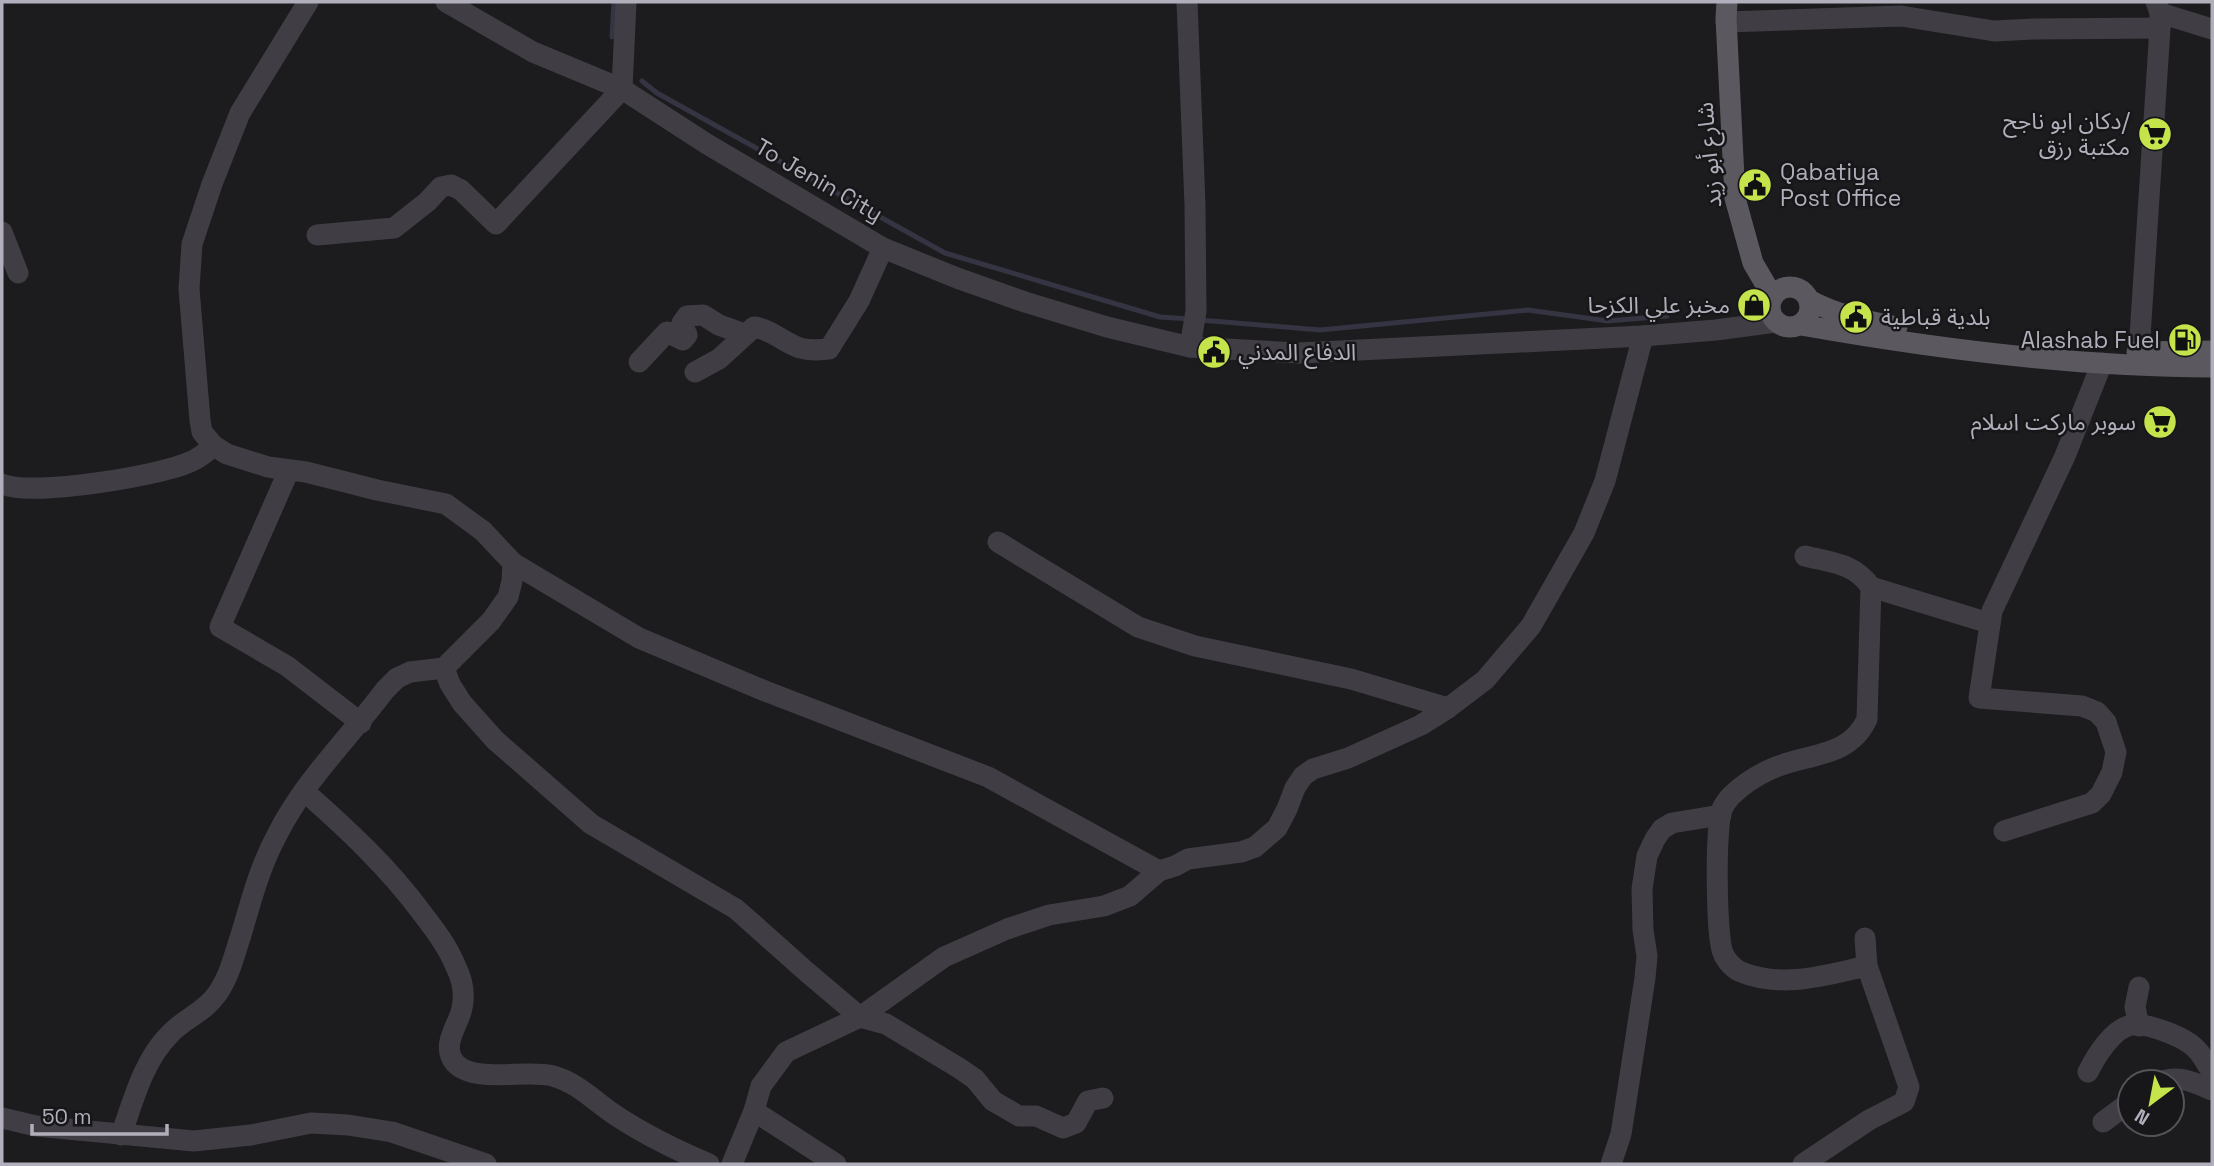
<svg xmlns="http://www.w3.org/2000/svg" width="2214" height="1166" viewBox="0 0 2214 1166" font-family="'Space Grotesk','Noto Sans Arabic',sans-serif">
	<style>
		.lines { fill: none; stroke-linecap: round; stroke-linejoin: round }
		.stream { stroke: #343442; stroke-width: 5 }
		.minor { stroke: #403e44; stroke-width: 21 }
		.major { stroke: #5b5860; stroke-width: 21 }
		.labels { text-anchor: middle; dominant-baseline: central; stroke-width: 5; stroke-linejoin: round; paint-order: stroke }
		.poi-label { font-size: 23px; fill: #b1afbb; stroke: #171618; text-anchor: end }
		.street-label { font-size: 23px; fill: #b1afbb; stroke: #171618 }
	</style>
	<rect width="100%" height="100%" fill="#1c1b1d"/>
	<g class="lines">
		<g class="stream">
			<path d="M612 37 614 2"/>
			<path d="M642 81 657 93 945 253 1160 317 1190 319"/>
			<path d="M1200 320 1320 330 1528 310 1608 321 1667 316"/>
		</g>
		<g class="minor">
			<path d="M308 2 240 113 212 184 192 244 189 289 200 420 202 432 214 446 227 454 268 467 306 472 377 490 446 504 483 531 513 563 639 638 765 691 988 777 1159 871"/>
			<path d="M446 2 533 52 622 89 707 144 883 248 957 278 1025 302 1107 327 1190 347 1299 353 1643 336 1716 330 1776 322"/>
			<path d="M1187 2 1195 205 1196 311 1190 347"/>
			<path d="M2160 13 2212 29"/>
			<path d="M1726 22 1901 16 1994 31 2035 29 2160 28"/>
			<path d="M2 232 18 273"/>
			<path d="M317 235 394 228 427 202 441 187 451 185 461 190 496 224 622 89 626 2"/>
			<path d="M2139 352 2160 28V13L2156 2"/>
			<path d="M639 362 667 332 683 340 687 335 682 323 687 316 703 315 719 325 744 334"/>
			<path d="M695 372 719 359 754 327C771 329 784 343 800 348 810 351 819 350 829 349L859 301 883 248"/>
			<path d="M289 470 220 627 287 666 361 723"/>
			<path d="M2 484C30 497 162 476 192 461 200 458 207 451 214 446"/>
			<path d="M998 542 1138 627 1195 646 1351 679 1448 708"/>
			<path d="M1805 556C1833 563 1854 563 1871 587L1989 623"/>
			<path d="M444 668 450 684 462 703 495 740 591 824 736 909 808 973 860 1017 886 1024 959 1068 975 1079 993 1101 1019 1116H1036L1063 1128 1076 1123 1088 1101 1103 1098"/>
			<path d="M304 791C347 829 388 867 422 913 435 930 448 947 456 967 462 979 465 994 462 1008 459 1025 440 1045 455 1063 474 1084 527 1069 553 1076 578 1083 594 1101 615 1115 645 1135 676 1150 709 1164"/>
			<path d="M2004 831 2092 803 2101 794 2112 772 2116 752 2106 722 2097 712 2082 706 1979 698 1992 611 2065 456 2102 363"/>
			<path d="M1867 966C1826 975 1783 989 1741 972 1734 969 1726 961 1723 953 1716 936 1715 827 1722 809 1724 805 1728 799 1731 796 1742 785 1758 775 1771 769 1806 753 1849 759 1867 719L1871 587"/>
			<path d="M2139 1026 2135 1007 2139 987"/>
			<path d="M2088 1072C2096 1056 2113 1028 2132 1025 2148 1023 2186 1037 2197 1050 2203 1056 2207 1065 2212 1072"/>
			<path d="M2160 1082C2178 1074 2195 1083 2212 1090"/>
			<path d="M754 1111 836 1164"/>
			<path d="M2 1118 36 1126 194 1141 251 1135 311 1123 348 1125 392 1132 486 1164"/>
			<path d="M2103 1122 2130 1102"/>
			<path d="M121 1135C133 1102 143 1061 169 1035 183 1019 205 1012 217 994 230 976 234 955 241 935 251 901 260 866 277 835 304 781 349 738 385 690L397 678 410 672 444 668 491 621 508 597 512 581 513 563"/>
			<path d="M732 1164 754 1111 761 1086 786 1052 860 1017 944 957 1007 929 1049 915 1104 906 1130 896 1159 871 1175 866 1188 859 1241 852 1255 847 1277 828 1287 809 1295 788 1303 776 1313 769 1348 758 1421 725 1448 708 1485 680 1531 626 1584 533 1605 481 1643 336"/>
			<path d="M1611 1164 1621 1134 1645 978 1647 956 1643 930 1642 889 1647 856 1655 839 1662 829 1672 823 1721 815"/>
			<path d="M1803 1164 1869 1120 1904 1102 1909 1087 1867 966 1865 938"/>
		</g>
		<g class="major">
			<path d="M1727 2 1726 18 1735 198 1753 263 1773 297"/>
			<circle cx="1790" cy="307" r="20"/>
			<path d="M1809 300C1837 315 1866 321 1897 327"/>
			<path d="M1801 325C1936 349 2075 367 2212 367"/>
			<path d="M2137 352 2212 351"/>
		</g>
	</g>
	<defs>
		<g id="supermarket-disc" transform="scale(1.75)"><circle r="9.5" fill="#c5e44c" stroke="#171618"/><path d="M-6-5.5h2.5l.6 2H6L4.5 2H-2.5L-4.4-4H-6ZM-1.5 3.2a1.3 1.3 0 1 0 .1 0ZM3 3.2a1.3 1.3 0 1 0 .1 0Z" fill="#111"/></g>
		<g id="civic-disc" transform="scale(1.75)"><circle r="9.5" fill="#c5e44c" stroke="#171618"/><path d="M-.6-6.5H3V-4.5H.6V-3L4-1V1h2V6H-6V1h2V-1L-.6-3ZM-1.2 2.5V6h2.4V2.5Z" fill="#111"/></g>
		<g id="shop-disc" transform="scale(1.75)"><circle r="9.5" fill="#c5e44c" stroke="#171618"/><path d="M-5-2.5h2.3a2.7 3.5 0 0 1 5.4 0H5L5.5 6h-11ZM-1.5-2.5h3a1.5 2.3 0 0 0-3 0Z" fill="#111"/></g>
		<g id="fuel-disc" transform="scale(1.75)"><circle r="9.5" fill="#c5e44c" stroke="#171618"/><path d="M-5.5-6h7V0h2V4h1.3V-2.5L3-4.5l.8-.8L6-3V5H2.5V1h-1V6h-7ZM-4.2-4.7v3.2H.2V-4.7Z" fill="#111"/></g>
	</defs>
	<g fill-rule="evenodd">
		<use href="#supermarket-disc" x="2155" y="134"/>
		<use href="#civic-disc" x="1755" y="185"/>
		<use href="#shop-disc" x="1754" y="305"/>
		<use href="#civic-disc" x="1856" y="317"/>
		<use href="#fuel-disc" x="2185" y="340"/>
		<use href="#civic-disc" x="1214" y="352"/>
		<use href="#supermarket-disc" x="2160" y="422"/>
	</g>
	<g class="labels">
		<g class="poi-label">
			<text x="2130" y="121">دكان ابو ناجح/<tspan x="2130" dy="26">مكتبة رزق</tspan></text>
			<text x="1780" y="172" text-anchor="start">Qabatiya<tspan x="1780" dy="26">Post Office</tspan></text>
			<text x="1730" y="305">مخبز علي الكزحا</text>
			<text x="1881" y="317" text-anchor="start">بلدية قباطية</text>
			<text x="2160" y="340">Alashab Fuel</text>
			<text x="1238" y="352" text-anchor="start">الدفاع المدني</text>
			<text x="2136" y="422">سوبر ماركت اسلام</text>
		</g>
		<g class="street-label">
			<text transform="translate(1709 155) rotate(-95)">شارع أبو زيد</text>
			<text transform="translate(819 180) rotate(30)">To Jenin City</text>
		</g>
	</g>
	<rect width="2214" height="1166" fill="none" stroke="#b1afbb" stroke-width="7"/>
	<g transform="translate(2151 1103) rotate(212)"><circle r="33" fill="#171618" stroke="#555359" stroke-width="2"/>
	<path d="M0-5L12 26L0 18L-12 26Z" fill="#c5e44c"/>
	<text y="-10" font-size="19" font-weight="bold" text-anchor="middle" fill="#b1afbb">N</text>
	</g>
	<path d="M32 1124v10h135v-10" fill="none" stroke="#b1afbb" stroke-width="3.5"/>
	<text x="42" y="1124" font-size="21" fill="#b1afbb" stroke="#171618" stroke-width="5" paint-order="stroke">50 m</text>
</svg>
